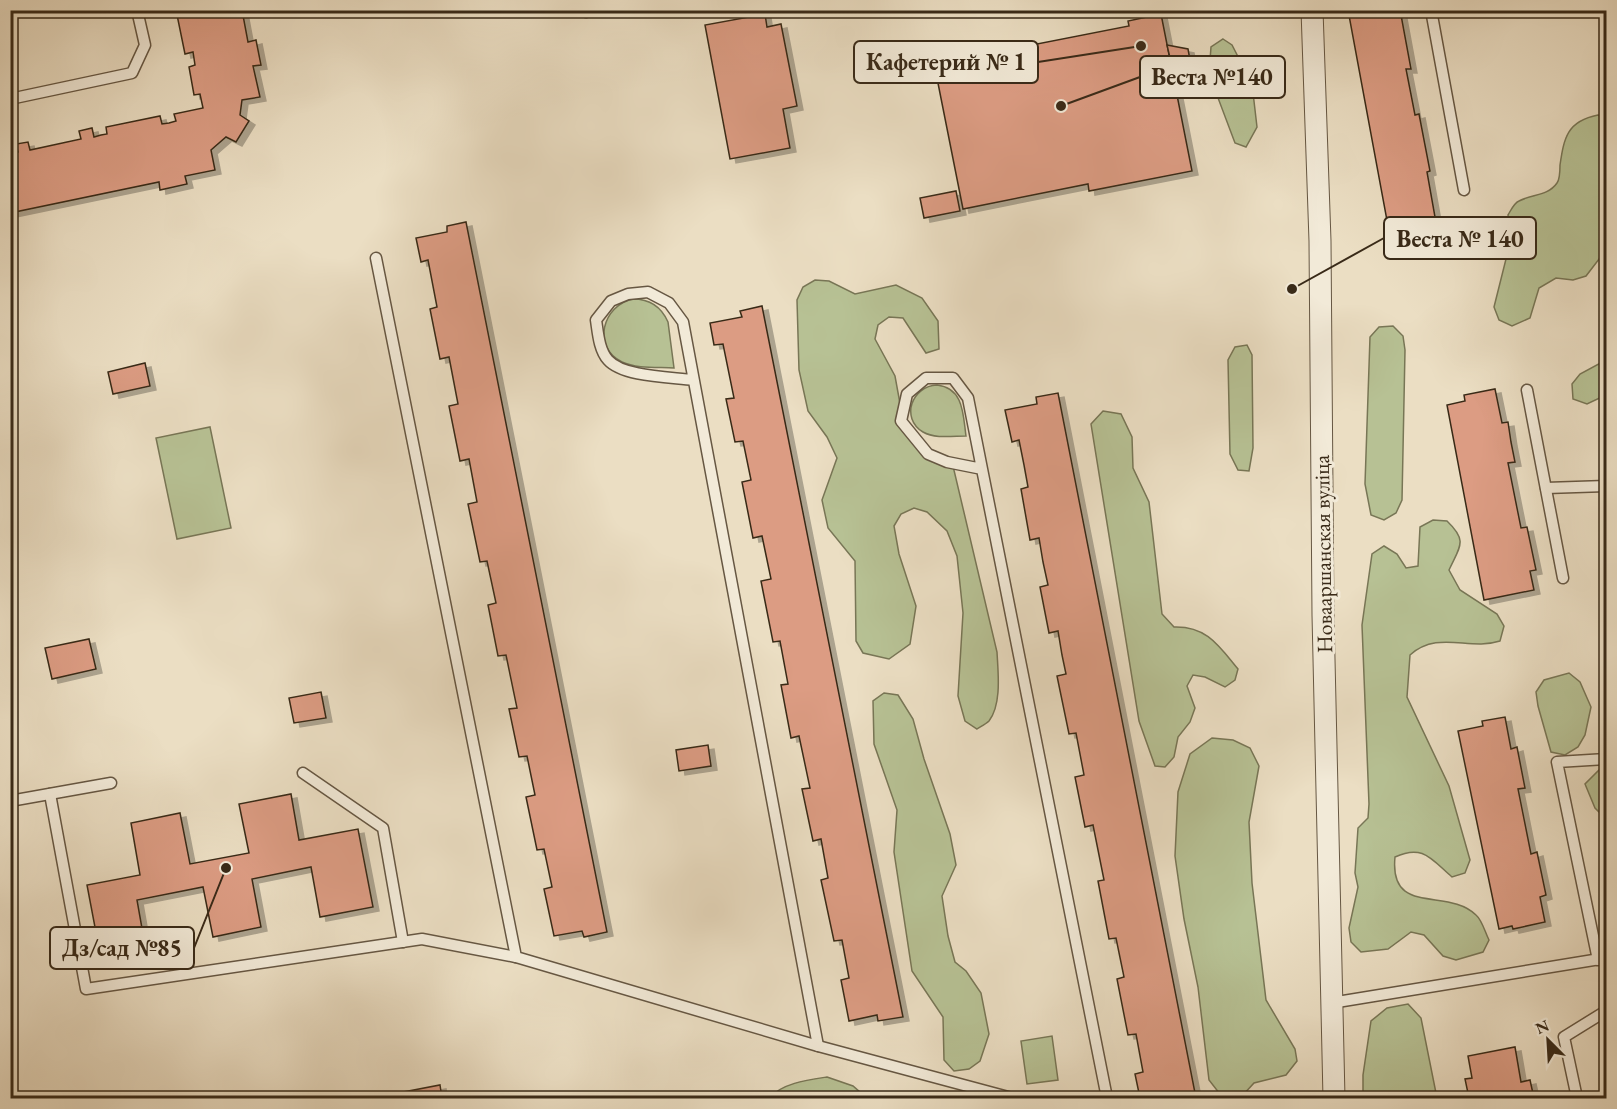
<svg xmlns="http://www.w3.org/2000/svg" width="1617" height="1109" viewBox="0 0 1617 1109" font-family="'EB Garamond',serif">
	<style>
		.green { fill: #b7c194; stroke: #787656; stroke-width: 1.5 }
		.building { fill: #dc9c83; stroke: #392a18; stroke-width: 1.5; filter: url(#shadow) }
		.lines { fill: none; stroke-linecap: round; stroke-linejoin: round }
		.lane-casing { stroke: #665743; stroke-width: 13 }
		.street-casing { stroke: #665743; stroke-width: 23 }
		.lane { stroke: #f2ead8; stroke-width: 10 }
		.street { stroke: #f2ead8; stroke-width: 21 }
		.labels { text-anchor: middle; dominant-baseline: central; stroke-width: 6; stroke-linejoin: round; paint-order: stroke }
		.street-label { font-size: 22px; fill: #392a18; stroke: #f2ead8 }
		.leader { fill: none; stroke: #392a18; stroke-width: 2 }
		.callout-dot { fill: #392a18; stroke: #f2ead8; stroke-width: 2 }
		.callout { fill: #f2ead8; stroke: #392a18; stroke-width: 2 }
		.callout-label { font-size: 24px; text-anchor: middle; font-weight: bold; fill: #392a18 }
	</style>
	<defs>
		<filter id="shadow"><feDropShadow dx="6" dy="4" stdDeviation="0" flood-color="#0004"/></filter>
	</defs>
	<rect width="100%" height="100%" fill="#ebdec3"/>
	<filter id="stains"><feTurbulence type="fractalNoise" baseFrequency=".00333" numOctaves="4"/><feColorMatrix values="0 0 0 0 .2 0 0 0 0 .09 0 0 0 0 .02 0 0 0 .5 -.17"/></filter>
	<radialGradient id="worn" r=".72"><stop offset=".6" stop-color="#630" stop-opacity="0"/><stop offset="1" stop-color="#630" stop-opacity=".3"/></radialGradient>
	<g class="green">
		<path d="M1223 39 1232 45 1252 84 1257 127 1246 147 1235 143 1209 74 1211 47Z"/>
		<path d="M1598 115 1606 119V250L1586 276 1573 280 1556 278 1539 288 1530 318 1512 326 1499 320 1494 307 1511 239 1508 215C1511 210 1514 203 1519 201 1532 194 1548 196 1557 183 1560 179 1560 171 1560 165 1564 138 1567 121 1598 115Z"/>
		<path d="M815 280 829 281 855 294 896 285 922 298 938 321 939 349 926 353 903 318 889 317 878 325 875 339 895 376 905 431 953 466 997 652C998 672 1002 704 989 721 986 724 980 727 977 729L965 721 958 696 963 613 957 556 947 531 927 512 914 508 901 514 894 526 899 554 916 606 910 644 889 659 863 653 856 641 855 561 828 528 822 500 837 458 827 437 808 411 799 370 797 300 803 287Z"/>
		<path d="M633 299C650 299 661 306 668 322L674 368C658 367 637 369 622 362 591 347 603 305 633 299Z"/>
		<path d="M1393 326 1403 336 1405 350 1402 500 1396 513 1384 520 1371 515 1365 484 1370 337 1379 327Z"/>
		<path d="M1247 345 1252 355 1253 448 1249 471 1238 470 1230 454 1228 360 1235 347Z"/>
		<path d="M1606 360V395L1587 404 1573 399 1572 384 1580 374Z"/>
		<path d="M937 385C964 388 963 415 966 436 953 436 935 439 923 432 900 418 912 386 937 385Z"/>
		<path d="M1103 411 1121 414 1132 437 1133 468 1149 502 1162 614 1174 627C1207 626 1219 646 1238 669L1235 680 1225 687 1205 677 1193 675 1187 686 1195 708 1190 722 1178 737 1174 757 1165 767 1155 766 1139 721 1091 424Z"/>
		<path d="M210 427 231 528 177 539 156 438Z"/>
		<path d="M1433 520 1447 521C1468 541 1460 546 1449 570L1460 590 1497 614 1504 626 1500 641C1469 651 1438 630 1410 655L1407 697 1449 786 1470 860 1465 873 1452 877C1431 859 1423 844 1395 857 1389 917 1448 887 1476 915 1482 920 1485 932 1489 940L1483 952 1456 960 1443 956 1424 935 1411 932 1388 949 1361 952 1351 942 1349 928 1358 887 1355 873 1358 828 1368 818 1369 804 1362 625 1372 554 1384 546 1397 554 1406 568 1418 566 1420 527Z"/>
		<path d="M1569 673 1580 682 1591 707 1585 735 1578 747 1565 755 1551 752 1538 706 1536 692 1544 680Z"/>
		<path d="M884 693 898 695 913 719 924 759 950 834 956 865 942 896 948 936 955 962 966 971 981 993 989 1034 980 1061 969 1069 954 1071 944 1060 943 1017 912 971 894 852 897 810 874 744 873 701Z"/>
		<path d="M1212 738 1233 740 1250 748 1259 766 1249 822 1252 883 1266 1000 1295 1049 1297 1061 1286 1075 1254 1083 1242 1096 1223 1098 1209 1080 1198 987 1184 919 1175 856 1178 792 1190 754Z"/>
		<path d="M1606 769V819L1595 808 1585 784 1599 770Z"/>
		<path d="M1408 1004 1421 1018 1437 1098H1363V1075L1371 1021 1387 1008Z"/>
		<path d="M1052 1036 1058 1080 1027 1084 1021 1041Z"/>
		<path d="M827 1077 853 1086 861 1093 854 1098H769C783 1083 807 1080 827 1077Z"/>
	</g>
	<g class="building">
		<path d="M176 10H242L248 42 256 40 261 65 253 66 260 97 242 100 240 115 249 121 236 142 226 137 211 150 215 170 185 176 187 184 160 190 159 182 10 213V154L18 152 16 144 28 142 30 150 81 139 79 131 92 128 94 137 101 135 107 134 106 127 160 116 162 124 169 123 176 121 174 114 203 108 200 94 194 95 189 67 195 65 193 52 185 54Z"/>
		<path d="M1348 10H1396L1397 16 1401 15 1411 69H1406L1415 115 1419 114 1430 171 1427 172 1435 217H1437L1443 244 1393 253Z"/>
		<path d="M765 14 767 27 781 24 797 106 783 109 790 148 730 159 705 25Z"/>
		<path d="M1161 14 1192 171 1089 191 1088 184 963 209 932 53 963 47 965 58 1129 26 1128 21Z"/>
		<path d="M1167 45 1188 49 1190 60 1173 71Z"/>
		<path d="M956 191 960 211 924 218 920 198Z"/>
		<path d="M466 222 607 932 584 937 582 931 554 936 544 889 552 887 544 849 537 850 526 797 535 795 527 756 519 757 509 709 517 708 506 655 498 656 488 605 496 603 487 561 480 562 468 504 477 502 469 459 460 461 449 406 458 404 449 357 440 359 430 309 437 307 428 260 421 262 416 238 447 232V226Z"/>
		<path d="M762 306 903 1017 878 1021 877 1015 849 1021 841 980 849 978 842 940 834 941 821 880 828 878 821 839 813 841 802 789 810 788 799 736 791 738 781 685 788 684 780 641 773 642 761 581 771 579 762 536 753 538 742 482 751 480 743 441 735 442 726 399 734 398 723 344 714 345 710 323 742 317 740 311Z"/>
		<path d="M145 363 150 386 113 394 108 372Z"/>
		<path d="M1495 389 1502 423 1508 422 1511 442 1515 462 1508 463 1521 528 1527 527 1536 570 1530 571 1534 590 1484 600 1447 405 1465 401 1464 395Z"/>
		<path d="M1058 393 1196 1098H1140L1135 1074 1143 1072 1136 1034 1128 1035 1117 979 1124 977 1116 938 1109 939 1098 881 1104 880 1093 825 1085 827 1075 777 1084 775 1076 733 1069 734 1057 676 1066 674 1062 655 1058 631 1049 633 1040 587 1048 585 1043 562 1039 538 1030 540 1021 489 1028 487 1024 465 1019 440 1012 442 1005 410 1037 404 1036 397Z"/>
		<path d="M89 639 96 669 52 679 45 648Z"/>
		<path d="M321 692 326 718 294 723 289 698Z"/>
		<path d="M1505 717 1511 749 1517 747 1525 788 1518 789 1531 854 1537 852 1546 895 1540 897 1545 922 1513 929 1512 926 1499 929 1458 731 1483 726 1482 721Z"/>
		<path d="M708 745 711 766 679 771 676 750Z"/>
		<path d="M291 794 299 840 358 829 373 907 320 917 311 867 252 879 261 927 213 937 203 887 137 900 146 951 101 959 87 885 140 875 131 823 180 813 190 864 249 853 239 804Z"/>
		<path d="M1515 1047 1521 1082 1530 1080 1534 1098H1469L1465 1079 1472 1078 1468 1056Z"/>
		<path d="M440 1085 442 1098H372Z"/>
	</g>
	<g class="lines">
		<g class="lane-casing">
			<g id="lane">
				<path d="M1431 10 1464 190"/>
				<path d="M586 12 594 10"/>
				<path d="M10 99 132 73 145 45 137 10"/>
				<path d="M376 258 516 957 818 1046 1012 1098"/>
				<path d="M693 380C670 377 623 377 608 360 599 350 598 333 596 320L611 301 628 294 648 292 669 303 683 322 818 1046"/>
				<path d="M1527 390 1563 578"/>
				<path d="M982 469 947 462 928 454 901 421 907 394 926 378H953L968 398 982 469 1107 1098"/>
				<path d="M1546 488 1606 486"/>
				<path d="M303 773 383 828 403 942"/>
				<path d="M50 794 86 989 422 939 516 957"/>
				<path d="M10 801 111 783"/>
				<path d="M1598 960 1557 762 1606 759"/>
				<path d="M1331 1003 1606 958"/>
				<path d="M1577 1098 1564 1037 1606 1011"/>
			</g>
		</g>
		<g class="street-casing">
			<path id="street" d="M1312 10 1320 241 1323 615 1334 1098"/>
		</g>
		<use href="#lane" class="lane"/>
		<use href="#street" class="street"/>
	</g>
	<g class="labels">
		<g class="street-label">
			<text transform="translate(1323 554) rotate(-91)">Новааршанская вуліца</text>
		</g>
	</g>
	<path class="leader" d="M1141 46L1038 62M1061 106L1140 77M1292 289L1384 238M226 868L194 948"/>
	<g class="callout-dot">
		<circle cx="1141" cy="46" r="6"/>
		<circle cx="1061" cy="106" r="6"/>
		<circle cx="1292" cy="289" r="6"/>
		<circle cx="226" cy="868" r="6"/>
	</g>
	<g class="callout">
		<rect x="854" y="41" width="184" height="42" rx="6"/>
		<rect x="1140" y="56" width="145" height="42" rx="6"/>
		<rect x="1384" y="217" width="152" height="42" rx="6"/>
		<rect x="50" y="927" width="144" height="42" rx="6"/>
	</g>
	<g class="callout-label">
		<text x="946" y="70">Кафетерий № 1</text>
		<text x="1212" y="85">Веста №140</text>
		<text x="1460" y="247">Веста № 140</text>
		<text x="122" y="956">Дз/сад №85</text>
	</g>
	<rect width="1617" height="1109" fill="none" stroke="#ebdec3" stroke-width="36"/>
	<rect x="12" y="12" width="1593" height="1085" fill="none" stroke="#392a18" stroke-width="3"/>
	<rect x="18" y="18" width="1581" height="1073" fill="none" stroke="#392a18" stroke-width="1.5"/>
	<g transform="translate(1548 1040) rotate(336)" stroke="#f2ead8" stroke-width="4.5" paint-order="stroke">
	<path d="M0-4.5L10 22L0 15L-10 22Z" fill="#392a18"/>
	<text y="-9" font-size="16" font-weight="bold" text-anchor="middle" fill="#392a18">N</text>
	</g>
	<rect width="100%" height="100%" filter="url(#stains)"/>
	<rect width="100%" height="100%" fill="url(#worn)"/>
</svg>
